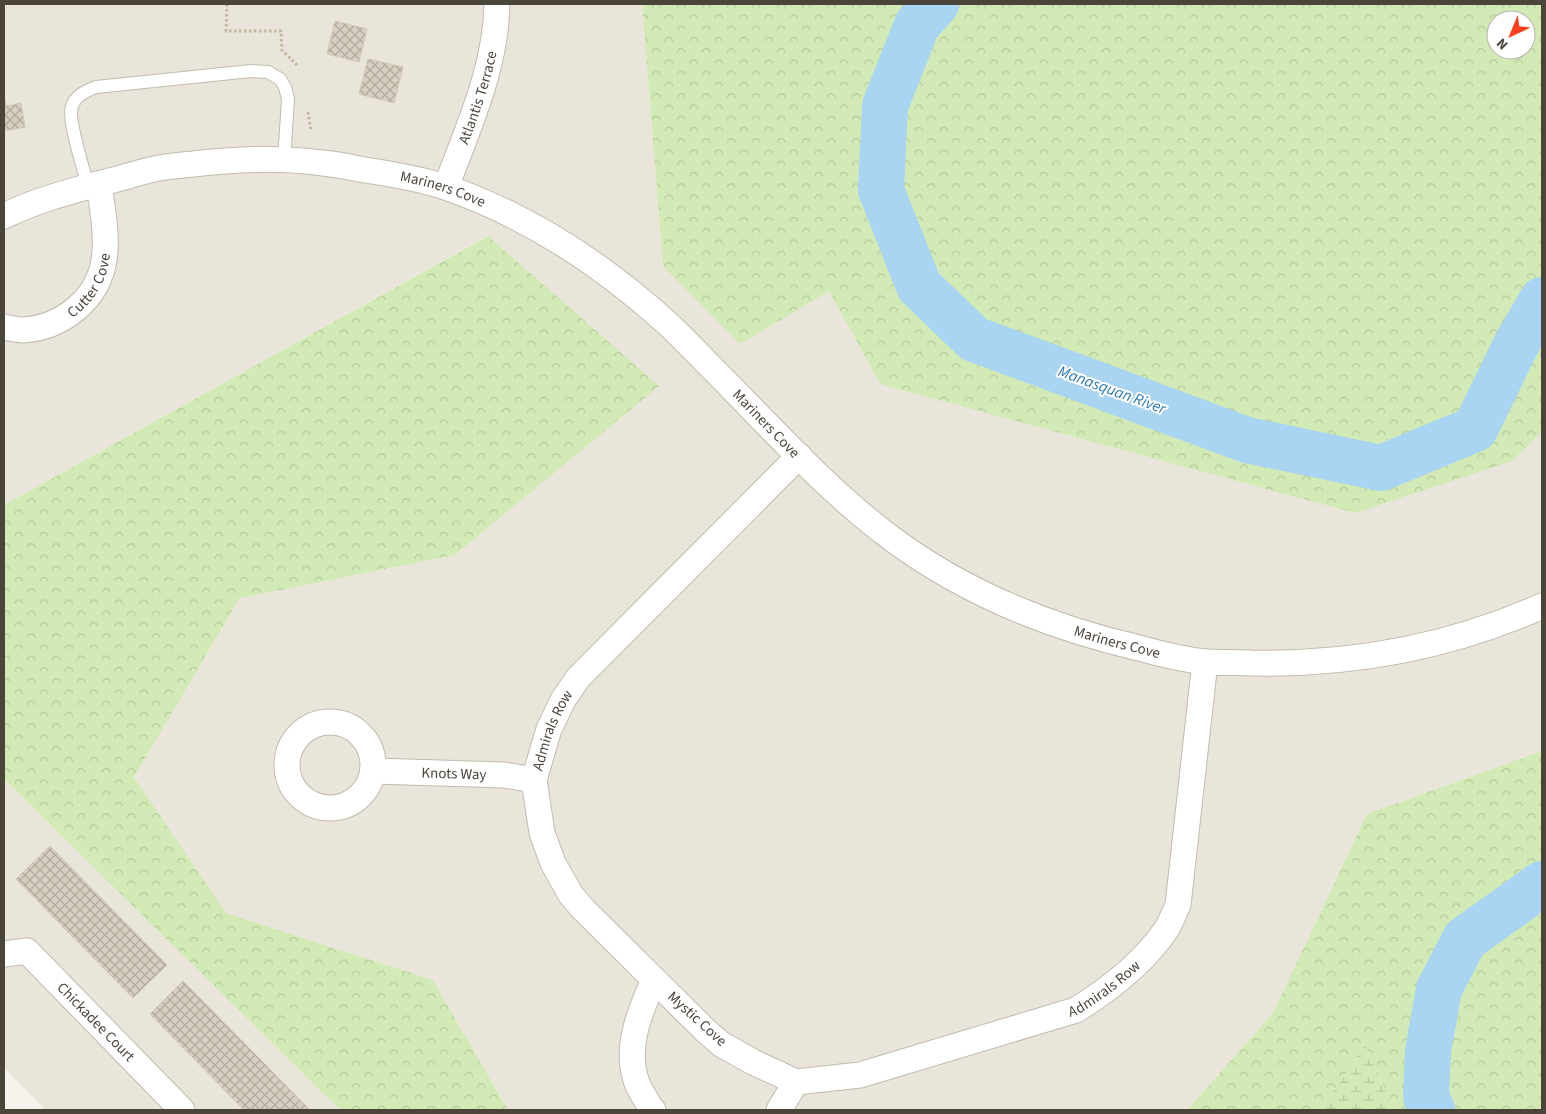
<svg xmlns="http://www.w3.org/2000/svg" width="1546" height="1114" viewBox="0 0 1546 1114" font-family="'Source Sans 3',sans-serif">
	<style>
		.residential { fill: #eae5da }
		.forest { fill: url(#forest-crowns); fill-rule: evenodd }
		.wetland { fill: url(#wetland-marsh) }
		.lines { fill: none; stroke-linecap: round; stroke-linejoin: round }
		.river { stroke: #a9d4f2; stroke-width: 46 }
		.building { fill: url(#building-cross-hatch); stroke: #d3c7b4 }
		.lane-casing { stroke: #c2bbae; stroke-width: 14 }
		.street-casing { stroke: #c2bbae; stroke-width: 27 }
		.path { stroke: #c4b79f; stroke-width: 3; stroke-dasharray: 2.5 2.5; stroke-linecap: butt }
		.lane { stroke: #fff; stroke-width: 12 }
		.street { stroke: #fff; stroke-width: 25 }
		.labels { text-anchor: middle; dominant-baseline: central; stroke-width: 4; stroke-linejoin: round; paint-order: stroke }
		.street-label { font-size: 15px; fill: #4b4439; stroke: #fff }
		.water-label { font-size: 16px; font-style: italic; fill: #2e7ab2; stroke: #fff }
	</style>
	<defs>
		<pattern id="forest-crowns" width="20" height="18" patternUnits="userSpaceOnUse" patternTransform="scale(1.25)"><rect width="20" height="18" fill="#d2eab5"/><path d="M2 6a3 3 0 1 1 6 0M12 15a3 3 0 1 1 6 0" fill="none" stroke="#b6ca9c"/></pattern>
		<pattern id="wetland-marsh" width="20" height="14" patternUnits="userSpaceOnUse" patternTransform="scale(1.25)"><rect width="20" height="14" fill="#d2eab5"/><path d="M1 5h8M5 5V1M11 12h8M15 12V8" fill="none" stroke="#b6ca9c"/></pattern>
		<pattern id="building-cross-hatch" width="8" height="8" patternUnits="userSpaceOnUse" patternTransform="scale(1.25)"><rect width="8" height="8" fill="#d8cfc1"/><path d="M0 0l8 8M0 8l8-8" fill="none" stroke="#b1aa9e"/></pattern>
	</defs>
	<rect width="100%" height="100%" fill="#f6f3ec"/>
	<g class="residential">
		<path d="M4 4H642L663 266 829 291 880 384 1512 461 1542 432V751L1367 814 1273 1013 1187 1110H508L433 980 226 913 134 777 240 598 455 555 658 385 487 236 4 505Z"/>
		<path d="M4 779 340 1110H46L4 1068Z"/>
	</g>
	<g class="forest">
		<path d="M642 4H1542V432L1512 461 1355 513 880 384 829 291 740 344 663 266ZM1496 20H1526V50H1496Z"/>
		<path d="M488 236 659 386 455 555 240 598 134 777 226 913 433 980 508 1110H340L4 779V505Z"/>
		<path d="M1542 751V1110H1395L1365 1046 1320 1110H1187L1273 1013 1367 814Z"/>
	</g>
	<path class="wetland" d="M1365 1045 1395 1110H1320Z"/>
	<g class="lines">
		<g class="river">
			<path d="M936 4 917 25 885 106 881 190 919 286 974 339 1247 440 1381 468 1475 429 1516 345 1542 300"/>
			<path d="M1432 1110 1426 1097 1428 1051 1439 989 1465 939 1542 884"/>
		</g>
	</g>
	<g class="building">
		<path d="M335 21 367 29 359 62 327 54Z"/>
		<path d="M368 59 403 67 394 103 359 94Z"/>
		<path d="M4 94 6 106 21 103 25 127 4 131Z"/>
		<path d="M50 846 167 965 133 998 16 879Z"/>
		<path d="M183 981 310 1110H244L150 1014Z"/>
	</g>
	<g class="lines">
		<g class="lane-casing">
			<path id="lane" d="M88 186C84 170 67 119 72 106 76 95 86 91 96 87L251 71 268 72 280 79 285 87 288 99 284 160"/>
		</g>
		<g class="street-casing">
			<g id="street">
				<path id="s1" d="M446 187C468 128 496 68 497 4"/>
				<path id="s2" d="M4 216C39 199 72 191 109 181 126 177 143 171 159 168 170 166 182 165 193 164 236 159 280 157 322 163 336 164 350 167 365 170 392 174 422 179 448 188 530 217 603 265 667 323 681 336 695 351 709 365 766 422 820 483 883 532 958 590 1048 627 1139 648 1161 654 1184 660 1207 662 1221 663 1235 662 1250 663 1350 665 1450 647 1542 606"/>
				<path id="s3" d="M4 327C10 328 17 330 23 330 61 328 98 300 104 260 108 235 102 208 99 184"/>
				<circle cx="330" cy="765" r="43"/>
				<path id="s4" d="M374 771 504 775 534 780"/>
				<path id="s5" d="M4 954 27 951 182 1110"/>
				<path id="s6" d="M796 1082 753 1062 721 1044 706 1031 583 909 571 895 553 863 542 833 534 780 549 729 563 700 578 678 799 456"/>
				<path id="s7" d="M796 1082 860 1075 1076 1010C1110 989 1143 963 1166 930 1171 922 1174 913 1178 905L1205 662"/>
				<path d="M653 1110 650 1107C646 1099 640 1091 637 1083 624 1048 640 1011 654 980"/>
				<path d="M779 1110 796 1082"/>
			</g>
		</g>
		<g class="path">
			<path d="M227 4 226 31H281L282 50 296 64 297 67"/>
			<path d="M308 112 311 131"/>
		</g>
		<use href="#lane" class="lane"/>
		<use href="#street" class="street"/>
	</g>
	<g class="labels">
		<g class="street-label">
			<text stroke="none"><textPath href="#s1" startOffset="95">Atlantis Terrace</textPath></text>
			<text stroke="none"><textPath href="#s2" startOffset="450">Mariners Cove</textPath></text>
			<text stroke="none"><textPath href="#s3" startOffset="105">Cutter Cove</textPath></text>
			<text stroke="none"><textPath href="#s2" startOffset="855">Mariners Cove</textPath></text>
			<text stroke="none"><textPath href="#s2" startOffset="1275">Mariners Cove</textPath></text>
			<text stroke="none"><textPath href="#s6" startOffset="471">Admirals Row</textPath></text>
			<text stroke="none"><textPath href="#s4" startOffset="80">Knots Way</textPath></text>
			<text stroke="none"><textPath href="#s7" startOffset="325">Admirals Row</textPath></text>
			<text transform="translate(697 1019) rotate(42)">Mystic Cove</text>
			<text stroke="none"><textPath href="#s5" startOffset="122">Chickadee Court</textPath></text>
		</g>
		<g class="water-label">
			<text transform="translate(1112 390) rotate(20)">Manasquan River</text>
		</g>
	</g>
	<rect width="1546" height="1114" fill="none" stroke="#4b4439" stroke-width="10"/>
	<g transform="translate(1511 35) rotate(224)"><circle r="24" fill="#ffffff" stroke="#b7b4b0"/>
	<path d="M0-4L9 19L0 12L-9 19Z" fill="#fc3f1d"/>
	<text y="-8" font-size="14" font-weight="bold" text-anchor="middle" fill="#4b4439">N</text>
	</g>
</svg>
